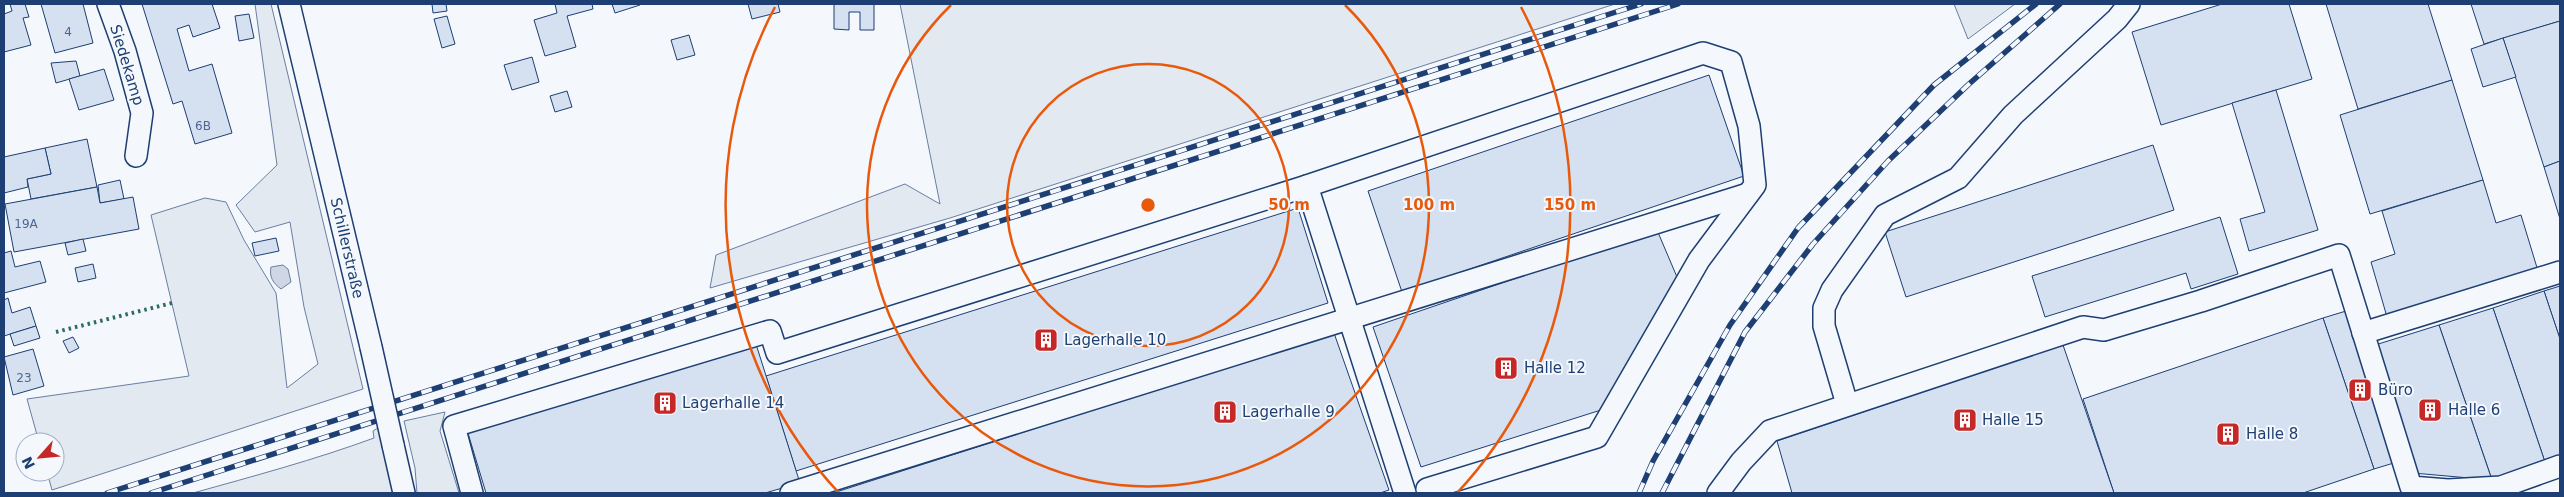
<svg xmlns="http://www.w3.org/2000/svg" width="2564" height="497" viewBox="0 0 2564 497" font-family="'DejaVu Sans',sans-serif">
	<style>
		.green { fill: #e3e9f0; stroke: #687fa3 }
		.water { fill: #cfd7e4; stroke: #687fa3 }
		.building { fill: #d5e0f0; stroke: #1d3f73 }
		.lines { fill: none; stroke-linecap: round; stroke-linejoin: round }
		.minor-casing { stroke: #1d3f73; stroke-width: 24 }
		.minor { stroke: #f4f7fb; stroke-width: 21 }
		.rail-casing { stroke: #1d3f73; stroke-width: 5.5 }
		.rail { stroke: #f4f7fb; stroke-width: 4; stroke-dasharray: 11; stroke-linecap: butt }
		.minor-bridge-casing { stroke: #1d3f73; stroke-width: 24; stroke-linecap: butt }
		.minor-bridge { stroke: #f4f7fb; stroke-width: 21 }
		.hedge { stroke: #2c6c60; stroke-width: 4; stroke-dasharray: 2.5 4; stroke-linecap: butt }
		.ring { fill: none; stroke: #e8590c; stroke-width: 2.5 }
		.labels { text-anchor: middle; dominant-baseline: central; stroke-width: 4; stroke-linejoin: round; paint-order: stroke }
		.number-label { font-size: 12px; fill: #4b6792 }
		.street-label { font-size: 15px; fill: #1d3f73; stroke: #f4f7fb }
		.poi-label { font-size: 15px; fill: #1d3f73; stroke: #f4f7fb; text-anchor: start }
		.centre { fill: #e8590c; stroke: #f4f7fb; stroke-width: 2.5 }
		.ring-label { font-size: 15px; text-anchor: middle; font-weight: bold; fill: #e8590c; stroke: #f4f7fb; stroke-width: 4; stroke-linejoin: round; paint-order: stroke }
	</style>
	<rect width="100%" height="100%" fill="#f4f7fb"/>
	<g class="green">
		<path d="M255 4H271L363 389 52 490 47 472H55V442H39L27 399 189 376 151 215 205 198 226 202 244 240 276 293 287 388 318 364 304 307 290 222 255 232 236 205 277 165Z"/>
		<path d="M900 4H1615L950 218 710 288 716 255 905 184 940 204Z"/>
		<path d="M1954 4H2015L1968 39Z"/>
		<path d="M445 412 440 431 459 493H417L415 468 404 421Z"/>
		<path d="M381 426 397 493H193C254 476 314 460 374 438L373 431Z"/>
	</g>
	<path class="water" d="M283 265 288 269 291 282 281 289C273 283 269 277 271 267Z"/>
	<g class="building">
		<path d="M10 4H25L29 17 23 18 31 45 4 52V14L12 11Z"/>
		<path d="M41 4H83L93 43 55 53Z"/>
		<path d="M142 4H212L220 28 193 37 189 25 177 29 189 71 212 64 232 133 195 144 182 101 173 104Z"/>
		<path d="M432 4H446L447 11 433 13Z"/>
		<path d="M555 4H592L593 9 567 16 576 47 545 56 534 20 557 13Z"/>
		<path d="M612 4H640V5L615 13Z"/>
		<path d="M748 4H778L780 12 752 19Z"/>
		<path d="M834 4H874V30H860V12H849V30L834 29Z"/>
		<path d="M2222 4H2289L2312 79 2161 125 2132 32Z"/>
		<path d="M2326 4H2428L2452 80 2358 109Z"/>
		<path d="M2471 4H2560V21L2484 44Z"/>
		<path d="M249 14 254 38 239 41 235 16Z"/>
		<path d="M447 16 455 44 442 48 434 19Z"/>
		<path d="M2560 21V161L2544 167 2503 38Z"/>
		<path d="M689 35 695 55 677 60 671 40Z"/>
		<path d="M2503 38 2516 77 2483 87 2471 49Z"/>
		<path d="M532 57 539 82 512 90 504 65Z"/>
		<path d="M76 61 80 76 56 83 51 63Z"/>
		<path d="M104 69 114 100 79 110 69 79Z"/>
		<path d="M1709 75 1744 176 1402 292 1368 191Z"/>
		<path d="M2452 80 2483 180 2370 214 2340 115Z"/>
		<path d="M2276 90 2318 230 2249 251 2240 219 2265 212 2232 103Z"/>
		<path d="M567 91 572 107 555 112 550 96Z"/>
		<path d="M87 139 97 187 31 199 27 179 51 174 45 148Z"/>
		<path d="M2153 145 2174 210 1906 297 1885 232Z"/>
		<path d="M45 148 51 174 27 179 28 187 4 193V157Z"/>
		<path d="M2560 161V219L2544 167Z"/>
		<path d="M120 180 124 199 100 203 98 185Z"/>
		<path d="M2483 180 2496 223 2521 215 2538 271 2387 317 2371 262 2395 254 2382 211Z"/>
		<path d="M97 187 100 203 133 197 139 229 14 252 5 204Z"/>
		<path d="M1298 208 1328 303 796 471 766 376Z"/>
		<path d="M2220 217 2238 274 2191 289 2186 273 2045 317 2032 276Z"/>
		<path d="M1657 230 1677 277 1601 410 1421 467 1373 327Z"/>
		<path d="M276 238 279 251 255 256 252 243Z"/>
		<path d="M83 239 86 251 68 255 65 243Z"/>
		<path d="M11 251 15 267 40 261 46 282 4 293V253Z"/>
		<path d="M93 264 96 278 78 282 75 268Z"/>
		<path d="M2560 286V339L2544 291Z"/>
		<path d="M2544 291 2560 339V457L2545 462 2493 308Z"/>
		<path d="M8 298 12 313 30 307 36 326 4 336V300Z"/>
		<path d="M2493 308 2545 462 2492 480 2439 325Z"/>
		<path d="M2346 311 2397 462 2374 469 2323 318Z"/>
		<path d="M2323 318 2374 469 2303 493H2114L2083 399Z"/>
		<path d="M2439 325 2492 480 2413 473 2372 346Z"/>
		<path d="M36 326 40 338 14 346 10 334Z"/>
		<path d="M1334 333 1389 490 1380 493H833Z"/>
		<path d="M73 337 79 348 69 353 63 341Z"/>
		<path d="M755 341 800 483 765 493H486L467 430Z"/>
		<path d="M2063 345 2114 493H1792L1777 441Z"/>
		<path d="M33 349 44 386 13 395 4 357Z"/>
	</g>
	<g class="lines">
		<g class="minor-casing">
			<g id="minor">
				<path d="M108 4 125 51 142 113 136 156"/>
				<path d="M289 4 371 347"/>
				<path d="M1307 186 1703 53 1731 62 1749 126 1755 185 1699 260 1597 437 1427 489"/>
				<path d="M2363 333 2560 272"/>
				<path d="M1847 404 1824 326V308L1832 290 1885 215 1958 178 2013 115 2117 19 2129 4"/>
				<path d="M393 445 404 493"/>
				<path d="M472 493 454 426 770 331 777 353 1307 186 1405 493"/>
				<path d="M791 493 1748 194"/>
				<path d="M1718 493 1741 462 1770 431 2083 327 2104 330 2201 301 2339 255 2411 487 2448 490 2501 487 2560 466"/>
			</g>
		</g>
		<use href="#minor" class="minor"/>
		<g class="rail-casing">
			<g id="rail">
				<path d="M107 493 1641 4"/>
				<path d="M151 493 1678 4"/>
				<path d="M1639 493 1653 461 1730 325 1798 228 1934 85 2036 4"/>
				<path d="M1662 493 1745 332 1813 244 1888 161 1969 84 2060 4"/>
			</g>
		</g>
		<use href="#rail" class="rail"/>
		<g class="minor-bridge-casing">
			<path id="minor-bridge" d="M371 347 393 445"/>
		</g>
		<use href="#minor-bridge" class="minor-bridge"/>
		<path class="hedge" d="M56 332 172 303"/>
	</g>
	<g class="ring">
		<circle cx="1148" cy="205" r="141"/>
		<path d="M1345 5A281 281 0 1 1 951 5"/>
		<path d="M839 493A422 422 0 0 1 775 7M1521 7A422 422 0 0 1 1457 493"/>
	</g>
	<defs>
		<g id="building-square" transform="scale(1.25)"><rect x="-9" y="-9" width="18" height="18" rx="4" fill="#c62828" stroke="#f4f7fb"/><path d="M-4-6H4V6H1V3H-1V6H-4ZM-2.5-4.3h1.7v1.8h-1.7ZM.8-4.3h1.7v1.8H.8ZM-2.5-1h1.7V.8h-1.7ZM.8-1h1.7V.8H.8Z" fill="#fff"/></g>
	</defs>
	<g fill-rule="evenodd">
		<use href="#building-square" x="1046" y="340"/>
		<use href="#building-square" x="1506" y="368"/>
		<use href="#building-square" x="2360" y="390"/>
		<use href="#building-square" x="665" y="403"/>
		<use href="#building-square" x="2430" y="410"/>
		<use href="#building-square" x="1225" y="412"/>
		<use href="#building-square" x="1965" y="420"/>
		<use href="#building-square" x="2228" y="434"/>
	</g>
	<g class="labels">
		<g class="number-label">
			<text x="68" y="32">4</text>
			<text x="203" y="126">6B</text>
			<text x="26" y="224">19A</text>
			<text x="24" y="378">23</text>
		</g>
		<g class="street-label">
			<text transform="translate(127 65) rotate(73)">Siedekamp</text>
			<text transform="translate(347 248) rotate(77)">Schillerstraße</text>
		</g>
		<g class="poi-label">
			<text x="1064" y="340">Lagerhalle 10</text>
			<text x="1524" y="368">Halle 12</text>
			<text x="2378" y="390">Büro</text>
			<text x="682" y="403">Lagerhalle 14</text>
			<text x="2448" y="410">Halle 6</text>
			<text x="1242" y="412">Lagerhalle 9</text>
			<text x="1982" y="420">Halle 15</text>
			<text x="2246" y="434">Halle 8</text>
		</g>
	</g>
	<circle cx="1148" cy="205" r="8" class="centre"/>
	<g class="ring-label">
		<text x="1289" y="210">50 m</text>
		<text x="1429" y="210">100 m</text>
		<text x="1570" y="210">150 m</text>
	</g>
	<rect width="2564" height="497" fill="none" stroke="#1d3f73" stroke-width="10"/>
	<g transform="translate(40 457) rotate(243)"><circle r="24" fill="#f4f7fb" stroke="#9eadc5"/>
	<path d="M0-4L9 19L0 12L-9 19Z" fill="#c62828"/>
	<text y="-8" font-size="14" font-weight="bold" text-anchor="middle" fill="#1d3f73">N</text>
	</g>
</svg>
